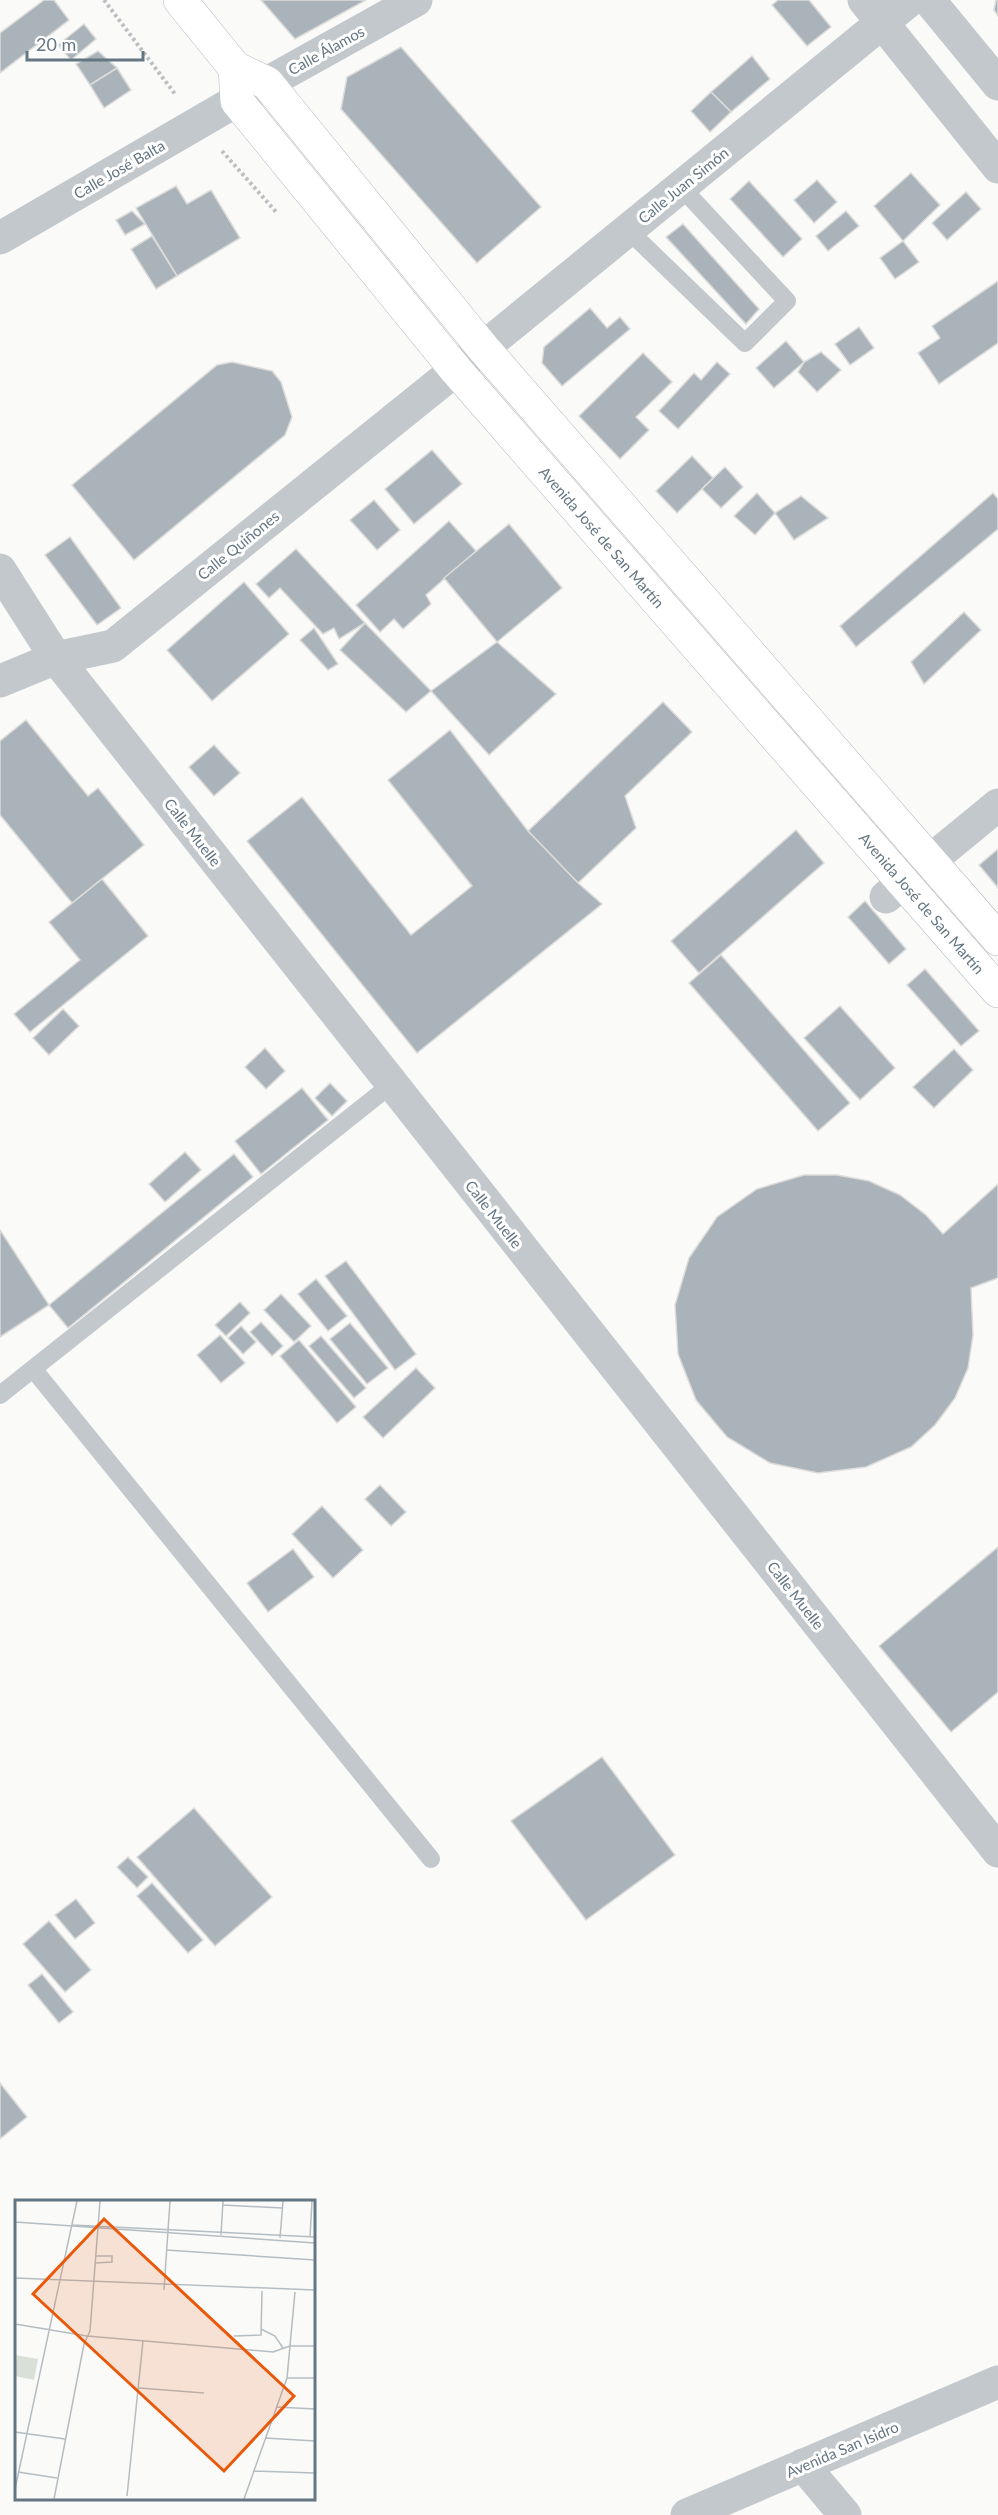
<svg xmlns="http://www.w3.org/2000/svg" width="998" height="2515" viewBox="0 0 998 2515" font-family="Lato,sans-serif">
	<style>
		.building { fill: #aab3b9; stroke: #dcdcda; stroke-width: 1.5 }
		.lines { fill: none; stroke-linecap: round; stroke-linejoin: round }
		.secondary-casing { stroke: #b3babf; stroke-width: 34 }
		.path { stroke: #bbbfc2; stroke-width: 4; stroke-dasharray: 3 3; stroke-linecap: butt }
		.service { stroke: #c3c8cc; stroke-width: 18 }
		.minor { stroke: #c3c8cc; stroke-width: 33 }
		.secondary { stroke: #fff; stroke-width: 33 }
		.labels { text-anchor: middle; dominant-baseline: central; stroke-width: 6; stroke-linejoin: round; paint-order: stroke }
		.street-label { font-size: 15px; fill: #657683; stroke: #fff }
		.inset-road { fill: none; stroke: #b5bdc2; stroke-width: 1.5 }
		.view { fill: #e8590c; fill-opacity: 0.15; stroke: #e8590c; stroke-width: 3 }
		.inset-edge { fill: none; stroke: #657683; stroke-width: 3 }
	</style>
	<rect width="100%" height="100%" fill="#fafaf8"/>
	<g class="building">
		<path d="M44 0H54L69 20 0 73V33Z"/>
		<path d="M261 0H366L295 39Z"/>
		<path d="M778 0H809L831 27 807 46 772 5Z"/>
		<path d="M996 0H998V16L994 10Z"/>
		<path d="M84 24 96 39 71 60 58 45Z"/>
		<path d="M401 47 541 207 477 263 341 109 347 77Z"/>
		<path d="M98 51 117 68 90 85 76 64Z"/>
		<path d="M752 56 770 79 731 112 711 92Z"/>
		<path d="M117 68 131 90 104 108 90 85Z"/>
		<path d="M711 92 731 112 710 132 691 111Z"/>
		<path d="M911 173 940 205 903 241 874 206Z"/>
		<path d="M817 180 837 202 814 223 794 200Z"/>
		<path d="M749 181 802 239 783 257 730 199Z"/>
		<path d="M176 186 187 204 211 190 240 238 177 276 136 208Z"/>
		<path d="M966 192 981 209 947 240 932 223Z"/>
		<path d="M132 211 145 224 125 235 116 220Z"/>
		<path d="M846 211 859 226 828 251 816 236Z"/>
		<path d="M683 224 759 309 746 324 666 237Z"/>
		<path d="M152 236 177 276 156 289 131 249Z"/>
		<path d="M903 241 919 262 895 279 880 258Z"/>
		<path d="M998 281V343L939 384 918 353 940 338 932 326Z"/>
		<path d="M590 308 607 328 620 317 630 329 562 386 542 363 544 347Z"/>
		<path d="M859 327 874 348 850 365 835 344Z"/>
		<path d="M786 341 804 362 774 388 756 368Z"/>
		<path d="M821 352 841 370 817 392 798 372 804 362Z"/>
		<path d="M643 353 672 382 636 417 649 430 620 459 579 416Z"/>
		<path d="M232 362 272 371 281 382 292 417 285 435 134 560 72 485 217 365Z"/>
		<path d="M717 362 730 374 678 429 659 411 694 373 701 380Z"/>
		<path d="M432 450 462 484 414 524 385 489Z"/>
		<path d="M692 456 713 478 677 513 656 491Z"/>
		<path d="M725 467 743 487 721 508 702 489Z"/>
		<path d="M757 493 775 513 755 535 734 516Z"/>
		<path d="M993 493 998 499V529L856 647 840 626Z"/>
		<path d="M801 496 828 518 794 540 775 513Z"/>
		<path d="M374 500 400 530 377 550 350 520Z"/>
		<path d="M449 521 476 551 426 595 431 604 403 629 394 619 380 632 356 605Z"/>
		<path d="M509 524 562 588 497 642 444 578Z"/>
		<path d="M70 537 121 608 97 625 45 555Z"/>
		<path d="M296 549 365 623 339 639 334 628 323 634 280 588 269 598 256 584Z"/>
		<path d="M244 582 289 634 212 701 167 650Z"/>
		<path d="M964 612 981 630 924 684 911 662Z"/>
		<path d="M365 623 431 691 406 712 340 650Z"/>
		<path d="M314 628 338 664 328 670 300 640Z"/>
		<path d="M497 642 556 694 489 755 431 691Z"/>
		<path d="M663 702 692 732 625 796 636 828 578 883 528 831Z"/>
		<path d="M26 720 88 796 98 788 144 845 72 903 0 815V741Z"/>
		<path d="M450 730 528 831 578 883 602 904 417 1053 247 841 302 797 411 935 472 886 388 780Z"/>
		<path d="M214 745 240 773 214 796 189 767Z"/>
		<path d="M796 830 824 863 699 973 671 941Z"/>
		<path d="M998 849V888L979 865Z"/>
		<path d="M102 879 148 936 30 1032 14 1014 80 960 49 922Z"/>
		<path d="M865 901 906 949 889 964 848 917Z"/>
		<path d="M721 955 850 1103 818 1131 689 983Z"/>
		<path d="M925 969 979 1031 961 1046 907 985Z"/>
		<path d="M840 1006 895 1068 860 1100 804 1038Z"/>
		<path d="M63 1009 79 1026 49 1055 33 1038Z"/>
		<path d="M265 1048 285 1071 266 1089 245 1067Z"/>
		<path d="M954 1049 973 1070 934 1108 913 1087Z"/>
		<path d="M330 1083 347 1101 332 1116 315 1098Z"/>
		<path d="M302 1088 328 1120 261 1174 235 1141Z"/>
		<path d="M185 1152 201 1170 165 1202 149 1184Z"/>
		<path d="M234 1154 253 1177 68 1328 49 1305Z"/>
		<path d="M804 1175H837L869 1181 900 1195 926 1215 943 1234 998 1184V1278L971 1288 973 1335 968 1368 955 1398 935 1425 911 1447 866 1467 818 1473 770 1463 727 1437 696 1400 678 1354 675 1305 689 1258 717 1217 757 1189Z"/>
		<path d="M0 1230 49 1305 0 1337Z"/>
		<path d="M346 1261 416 1354 395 1370 325 1276Z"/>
		<path d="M316 1279 347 1316 328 1331 298 1294Z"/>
		<path d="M281 1294 311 1326 294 1342 264 1310Z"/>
		<path d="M240 1302 250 1313 226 1336 215 1325Z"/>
		<path d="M261 1322 283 1346 272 1356 250 1332Z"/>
		<path d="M350 1323 388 1368 367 1384 330 1339Z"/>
		<path d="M241 1326 256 1342 243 1354 228 1338Z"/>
		<path d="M220 1335 245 1363 221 1383 197 1355Z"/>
		<path d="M321 1336 366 1388 354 1398 309 1346Z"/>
		<path d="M299 1340 356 1407 337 1423 280 1356Z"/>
		<path d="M416 1368 435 1388 383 1438 363 1417Z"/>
		<path d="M380 1485 406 1512 391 1526 365 1499Z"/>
		<path d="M322 1506 363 1550 333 1578 292 1534Z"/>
		<path d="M998 1547V1692L951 1732 879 1646Z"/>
		<path d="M293 1549 314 1577 268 1612 247 1583Z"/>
		<path d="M602 1757 675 1855 586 1920 511 1821Z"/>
		<path d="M194 1808 272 1897 215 1946 137 1857Z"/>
		<path d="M128 1857 148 1877 137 1888 117 1867Z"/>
		<path d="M152 1883 203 1940 188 1953 137 1896Z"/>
		<path d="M76 1899 95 1923 75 1939 55 1915Z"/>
		<path d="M49 1921 91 1970 65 1992 23 1944Z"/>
		<path d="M42 1974 73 2012 59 2023 28 1985Z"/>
		<path d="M0 2083 27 2117 0 2139Z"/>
	</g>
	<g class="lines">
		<g class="secondary-casing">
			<g id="secondary">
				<path d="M180 0 235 68 267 83 483 348 998 939"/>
				<path d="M235 68 237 101 456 370 998 991"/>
			</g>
		</g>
		<g class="path">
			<path d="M104 0 175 94"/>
			<path d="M222 151 277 213"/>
		</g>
		<g class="service">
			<path d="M628 230 745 343 787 301 681 187"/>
			<path d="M34 1370 431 1859"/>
			<path d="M0 1395 392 1084"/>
		</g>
		<g class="minor">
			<path d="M864 0 998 167"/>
			<path d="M929 0 998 84"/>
			<path d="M0 238 267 83 416 0"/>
			<path d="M0 570 56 658 998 1851"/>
			<path d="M0 681 56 658 113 646 483 348 910 0"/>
			<path d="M886 897 998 805"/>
			<path d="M803 2465 845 2515"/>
			<path d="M687 2515 998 2382"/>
		</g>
		<use href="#secondary" class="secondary"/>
	</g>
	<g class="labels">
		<g class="street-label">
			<text transform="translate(326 50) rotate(-29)">Calle Álamos</text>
			<text transform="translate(119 169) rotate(-30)">Calle José Balta</text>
			<text transform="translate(683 185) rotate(-39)">Calle Juan Simón</text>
			<text transform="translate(602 537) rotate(49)">Avenida José de San Martín</text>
			<text transform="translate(238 545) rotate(-39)">Calle Quiñones</text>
			<text transform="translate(193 832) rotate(52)">Calle Muelle</text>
			<text transform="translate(922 903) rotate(49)">Avenida José de San Martín</text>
			<text transform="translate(494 1214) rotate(52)">Calle Muelle</text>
			<text transform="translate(796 1595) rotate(52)">Calle Muelle</text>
			<text transform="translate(842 2449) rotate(-23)">Avenida San Isidro</text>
		</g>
	</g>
	<g transform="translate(15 2200)">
		<rect width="300" height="300" fill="#fafaf8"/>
		<path d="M0 155 23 159 19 180 0 176Z" fill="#dadfd7"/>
		<path class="inset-road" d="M208 5 267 8M0 22 300 43M57 25 300 37M206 35 208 1M295 37 297 1M265 38 268 1M151 50 300 60M80 63 97 62V56H81M0 78 300 90M149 90 155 1M0 124 72 136 258 152 275 146H300M246 129 260 136 268 148M219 136 246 135 247 91M272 178H300M124 188 189 193M261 207 300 209M0 232 50 239M250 238 300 241M238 271 300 273M3 272 42 278M0 289 62 1M112 296 128 141M39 299 69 144 75 131 85 1M229 299 272 178 280 92"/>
		<path class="view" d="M89 19 279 196 209 271 18 94Z"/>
		<rect width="300" height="300" class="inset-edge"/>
	</g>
	<path d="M27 51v9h116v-9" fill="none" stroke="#657683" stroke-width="3"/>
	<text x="36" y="51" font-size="18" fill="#657683" stroke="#ffffff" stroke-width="4.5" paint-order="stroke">20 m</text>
</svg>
